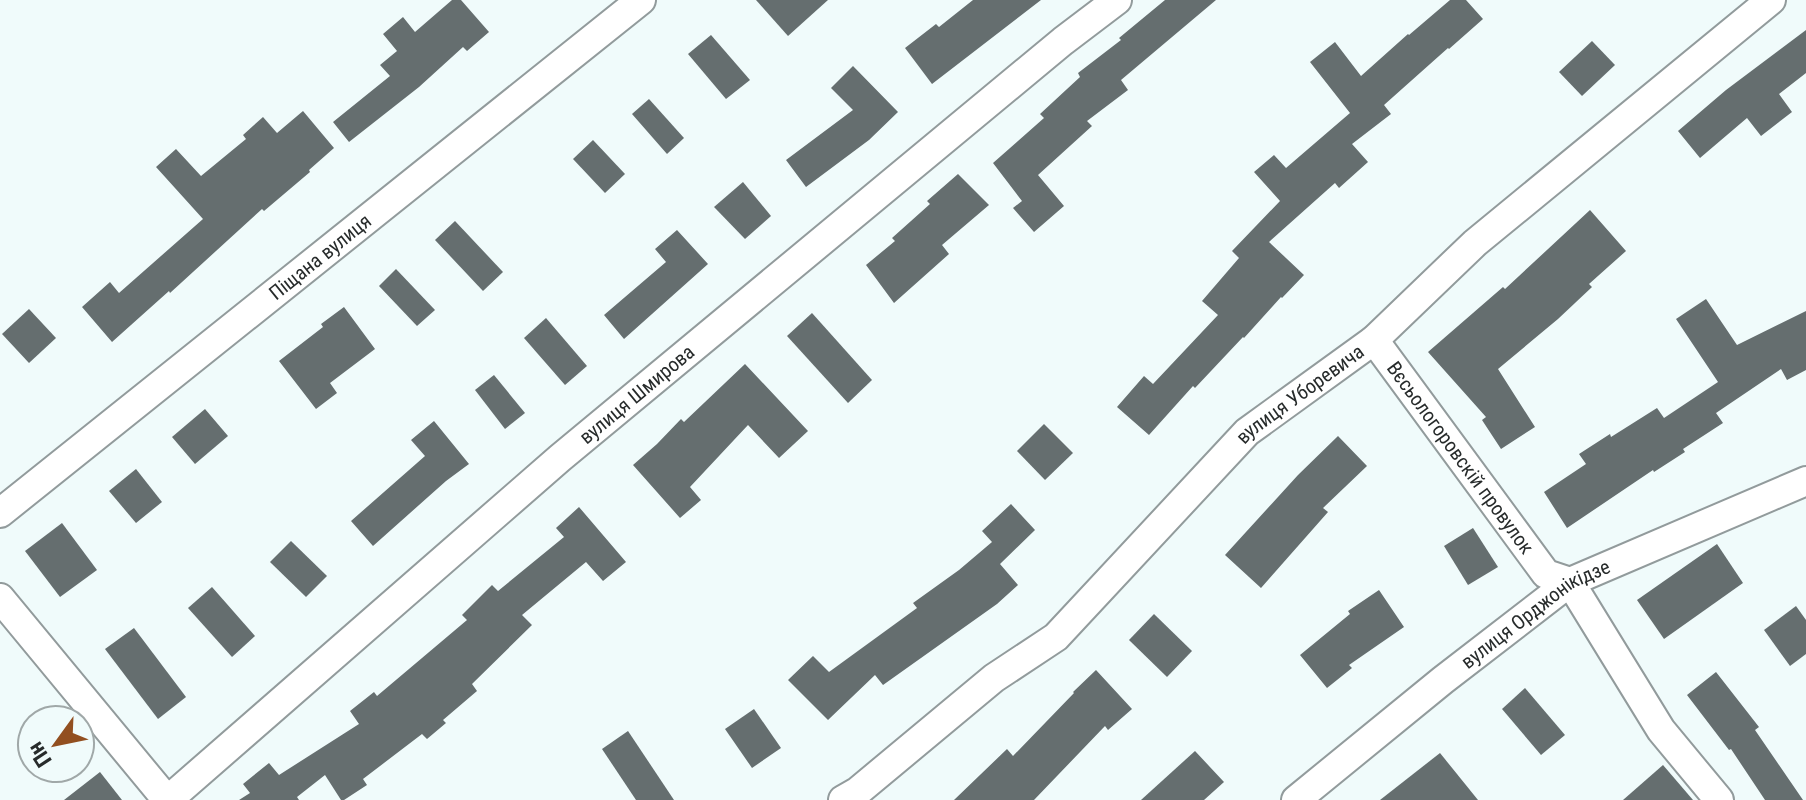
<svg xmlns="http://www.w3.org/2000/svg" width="1806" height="800" viewBox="0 0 1806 800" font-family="'Roboto Condensed',sans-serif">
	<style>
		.building { fill: #656e6f }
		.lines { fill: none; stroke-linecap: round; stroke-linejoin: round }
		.minor-casing { stroke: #929b9c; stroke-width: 32 }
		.minor { stroke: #fff; stroke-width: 28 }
		.labels { text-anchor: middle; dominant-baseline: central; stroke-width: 8; stroke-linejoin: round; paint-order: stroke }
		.street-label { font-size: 20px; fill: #272b2b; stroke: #f0fbfb }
	</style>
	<rect width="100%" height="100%" fill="#f0fbfb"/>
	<g class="building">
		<path d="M452 0H461L489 32 467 51 463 47 419 87 349 142 333 122 390 76 380 65 397 51 383 34 403 17 415 32Z"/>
		<path d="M756 0H828L788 36Z"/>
		<path d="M973 0H1041L932 84 905 48 936 24 939 27Z"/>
		<path d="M1165 0H1216L1121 80 1128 90 1087 121 1092 126 1038 175 1064 206 1034 232 1013 208 1022 201 993 163 1044 118 1040 114 1080 77 1078 73 1121 40 1119 38Z"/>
		<path d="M1450 0H1466L1483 19 1449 49 1448 48 1384 105 1391 114 1352 144 1368 162 1339 188 1335 183 1269 242 1304 275 1282 298 1281 297 1244 338 1243 337 1195 388 1193 386 1149 435 1117 407 1144 376 1153 384 1218 315 1202 301 1239 258 1232 251 1280 201 1254 172 1274 155 1286 168 1350 113 1310 62 1335 42 1361 76 1408 34 1409 35Z"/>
		<path d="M1806 30V73L1779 94 1792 112 1761 136 1747 118 1700 158 1678 131 1726 90Z"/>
		<path d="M711 35 750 80 726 99 688 54Z"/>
		<path d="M1592 41 1615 65 1582 96 1559 72Z"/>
		<path d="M853 66 898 112 869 140 806 187 786 160 853 110 831 88Z"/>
		<path d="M649 99 684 138 667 154 632 114Z"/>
		<path d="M303 111 334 148 309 170 310 172 264 211 262 209 170 293 169 291 112 342 82 307 110 282 119 293 203 219 156 167 176 149 201 176 246 139 243 135 263 117 277 133Z"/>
		<path d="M593 140 625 174 605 193 573 159Z"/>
		<path d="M958 174 989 205 942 245 949 254 894 303 866 265 895 241 892 238 930 204 927 201Z"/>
		<path d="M743 182 771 216 745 239 714 207Z"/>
		<path d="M1590 210 1626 251 1589 284 1592 287 1558 319 1498 369 1535 427 1501 449 1482 420 1486 417 1428 352 1503 287 1505 289Z"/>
		<path d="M455 221 503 272 483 291 435 240Z"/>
		<path d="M677 230 708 264 624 339 604 315 666 262 655 249Z"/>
		<path d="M396 269 435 310 417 326 379 286Z"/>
		<path d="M1706 299 1737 345 1806 311V370L1787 380 1781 369 1716 413 1723 423 1683 449 1685 452 1654 472 1653 470 1567 528 1544 492 1586 464 1579 454 1610 434 1611 437 1657 408 1664 418 1718 382 1676 319Z"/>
		<path d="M344 307 375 349 330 383 337 393 316 409 279 361 323 327 321 324Z"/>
		<path d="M29 309 56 338 29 363 2 334Z"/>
		<path d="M812 313 872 380 848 403 787 336Z"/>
		<path d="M546 318 587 366 565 385 524 338Z"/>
		<path d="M745 364 808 431 779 458 748 425 690 487 701 500 680 518 633 465 657 444 681 419 684 422Z"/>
		<path d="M494 375 525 413 505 429 475 390Z"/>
		<path d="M205 409 228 436 195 464 172 437Z"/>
		<path d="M434 421 469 464 446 481 373 546 351 521 425 456 411 440Z"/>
		<path d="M1044 424 1073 453 1045 480 1017 451Z"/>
		<path d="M1338 436 1367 466 1323 508 1328 512 1261 588 1225 555 1298 475Z"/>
		<path d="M136 469 162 502 136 523 109 491Z"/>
		<path d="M1011 504 1035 530 1000 564 1018 585 997 604 883 685 875 675 828 720 788 680 813 656 829 672 917 608 913 603 959 570 992 542 982 531Z"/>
		<path d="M579 507 626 562 603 581 586 562 522 615 532 625 472 684 477 691 443 720 446 723 427 739 422 734 363 779 367 785 344 800H341L325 775 297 797 299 800H239L250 793 243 784 269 763 279 775 359 724 350 711 374 692 377 696 467 620 462 615 492 585 498 591 564 537 556 528Z"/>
		<path d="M62 523 97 570 60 597 25 551Z"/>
		<path d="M1473 528 1498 567 1468 585 1444 546Z"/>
		<path d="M291 541 327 576 306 597 270 562Z"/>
		<path d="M1717 544 1743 583 1664 639 1637 600Z"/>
		<path d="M212 587 255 636 232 657 188 608Z"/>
		<path d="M1379 590 1404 627 1349 665 1352 668 1327 688 1300 655 1350 614 1348 611Z"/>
		<path d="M1796 606 1806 620V654L1790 666 1764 630Z"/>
		<path d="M1154 614 1192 651 1167 677 1129 640Z"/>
		<path d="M134 628 186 697 158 719 105 649Z"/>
		<path d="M1096 670 1132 709 1108 730 1105 726 1034 800H954L1007 749 1013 756 1074 693 1073 692Z"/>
		<path d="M1716 672 1759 727 1755 730 1803 800H1765L1731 749 1729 750 1687 695Z"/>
		<path d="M1525 688 1565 735 1541 755 1502 709Z"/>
		<path d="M754 709 781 748 752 768 725 729Z"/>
		<path d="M628 731 674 800H636L602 749Z"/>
		<path d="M1195 751 1224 782 1204 800H1141Z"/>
		<path d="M1440 753 1478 800H1380Z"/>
		<path d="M1663 765 1693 800H1623Z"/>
		<path d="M100 772 122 800H64Z"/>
	</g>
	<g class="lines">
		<g class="minor-casing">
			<g id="minor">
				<path id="s1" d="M1374 340 1546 574 1570 582 1661 730 1719 800"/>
				<path id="s2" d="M0 513 641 0"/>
				<path d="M0 598 167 800"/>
				<path id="s3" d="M168 800 560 458 1063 41 1117 0"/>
				<path id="s4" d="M843 800 857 792 994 678 1056 637 1247 432 1374 340 1475 243 1771 0"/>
				<path id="s5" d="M1296 800 1443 680 1570 582 1806 481"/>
			</g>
		</g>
		<use href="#minor" class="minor"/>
	</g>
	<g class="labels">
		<g class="street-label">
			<text stroke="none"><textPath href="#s2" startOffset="410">Піщана вулиця</textPath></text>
			<text stroke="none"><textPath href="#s3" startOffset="620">вулиця Шмирова</textPath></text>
			<text stroke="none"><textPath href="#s4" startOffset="614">вулиця Уборевича</textPath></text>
			<text stroke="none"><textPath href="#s1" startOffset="146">Вєсьологоровскій провулок</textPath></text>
			<text stroke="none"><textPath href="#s5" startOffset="304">вулиця Орджонікідзе</textPath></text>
		</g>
	</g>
	<g transform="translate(56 744) rotate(237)"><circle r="38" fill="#f0fbfb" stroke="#a0a8a8" stroke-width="2"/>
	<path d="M0-6L14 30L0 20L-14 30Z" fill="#924f20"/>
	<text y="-12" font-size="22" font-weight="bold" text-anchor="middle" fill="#272b2b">Пн</text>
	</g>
</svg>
